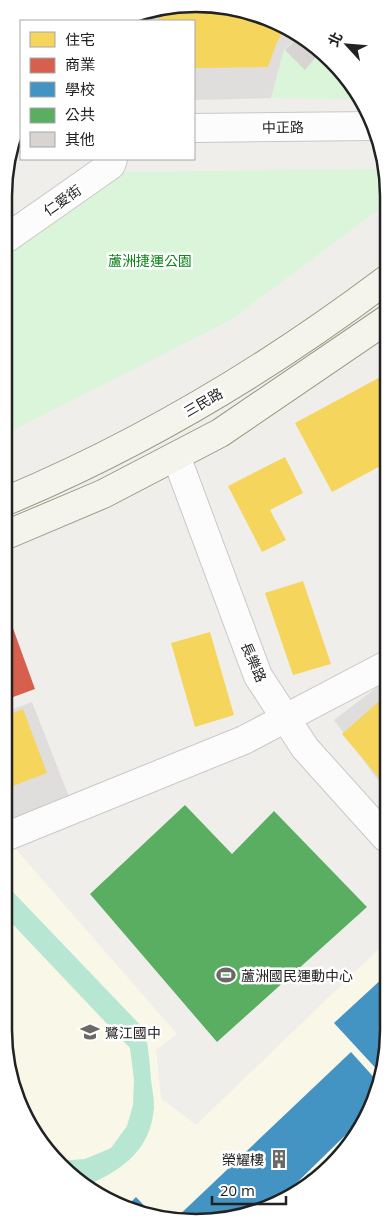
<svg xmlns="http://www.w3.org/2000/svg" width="392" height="1226" viewBox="0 0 392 1226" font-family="'Open Sans','Noto Sans TC',sans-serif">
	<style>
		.residential { fill: #dfdedc }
		.education { fill: #f8f7e8 }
		.park { fill: #daf5da }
		.pitch { fill: #b7e6d2 }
		.homes { fill: #f6d55c }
		.shops { fill: #d6604d }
		.schools { fill: #4393c3 }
		.public { fill: #5aae61 }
		.building { fill: #d7d4d2 }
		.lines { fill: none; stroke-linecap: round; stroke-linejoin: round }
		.minor-casing { stroke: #c9c8c7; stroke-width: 30 }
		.tertiary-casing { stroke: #c9c8c7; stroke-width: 30 }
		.secondary-casing { stroke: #999a82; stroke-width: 30 }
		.minor { stroke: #fdfcfc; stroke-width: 28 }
		.tertiary { stroke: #fdfcfc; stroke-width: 28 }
		.secondary { stroke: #f4f4ed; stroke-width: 28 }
		.labels { text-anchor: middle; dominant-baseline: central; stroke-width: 5; stroke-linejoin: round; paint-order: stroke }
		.street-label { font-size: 14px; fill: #222; stroke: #fff }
		.park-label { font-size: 14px; fill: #0c8416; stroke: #fff }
		.poi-label { font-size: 14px; fill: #222; stroke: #fff; text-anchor: start }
		.rim { fill: none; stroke: #222; stroke-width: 2.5 }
	</style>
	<rect width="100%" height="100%" fill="#f0eeeb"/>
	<g class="residential">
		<path d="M159 7 234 8 292 29 299 36 284 50 271 98 194 100V21H132V18Z"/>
		<path d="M385 681V790L334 720Z"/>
		<path d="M32 702 69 797 5 822V712Z"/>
	</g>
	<path class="education" d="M14 847 177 1034 156 1050 161 1098 196 1125 385 943 384 1068 356 1137 303 1190 245 1216 171 1221 111 1202 52 1157 18 1103 4 1030 5 852Z"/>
	<g class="park">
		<path d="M299 36 340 69 360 99 271 98 284 50Z"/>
		<path d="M386 169V204L232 319 6 434 7 247 122 172Z"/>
	</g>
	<path class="pitch" d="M4 889 12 891 145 1030C148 1046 150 1063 151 1080 152 1088 154 1098 154 1107 151 1149 124 1169 88 1185L55 1159 60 1161 85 1159 111 1148 127 1126 133 1105 134 1080 130 1048 4 915Z"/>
	<g class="homes">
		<path d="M159 7 234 8 286 27 277 42 268 67 194 68V21H159Z"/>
		<path d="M386 374V463L332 492 295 423Z"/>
		<path d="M285 457 303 493 270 510 286 540 262 552 228 486Z"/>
		<path d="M303 581 331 664 293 675 265 593Z"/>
		<path d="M210 632 234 715 195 727 171 643Z"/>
		<path d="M385 696V785L342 734Z"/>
		<path d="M23 709 47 773 5 789V716Z"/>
	</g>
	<path class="shops" d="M6 609 35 689 5 700Z"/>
	<g class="schools">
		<path d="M385 976 384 1068 382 1075 334 1023Z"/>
		<path d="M351 1052 378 1082 365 1116 277 1202 245 1216 173 1221Z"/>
		<path d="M308 1174 313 1179 303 1190 287 1197Z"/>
		<path d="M136 1197 153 1215 126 1207Z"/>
	</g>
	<path class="public" d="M185 805 232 854 274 811 367 907 217 1042 90 894Z"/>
	<path class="building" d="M300 36 320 52 305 70 285 50Z"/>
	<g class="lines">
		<g class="minor-casing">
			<g id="minor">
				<path d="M7 238 111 165 113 159"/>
				<path d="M176 456 258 676 305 748 385 837"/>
				<path d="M5 837 244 740 385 666"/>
			</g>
		</g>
		<g class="tertiary-casing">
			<g id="tertiary">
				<path d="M194 128 373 126"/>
				<path d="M18 132H21"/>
			</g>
		</g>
		<g class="secondary-casing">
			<g id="secondary">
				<path d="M6 501C142 444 269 368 386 280"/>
				<path d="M6 535 103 494 220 433 386 320"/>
			</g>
		</g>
		<use href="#minor" class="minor"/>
		<use href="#tertiary" class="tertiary"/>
		<use href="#secondary" class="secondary"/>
	</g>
	<defs>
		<g id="stadium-bare" transform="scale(1.5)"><path d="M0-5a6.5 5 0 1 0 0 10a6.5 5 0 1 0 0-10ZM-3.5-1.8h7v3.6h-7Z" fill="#6a6968" stroke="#fff" stroke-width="2.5" paint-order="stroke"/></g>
		<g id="school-bare" transform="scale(1.5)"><path d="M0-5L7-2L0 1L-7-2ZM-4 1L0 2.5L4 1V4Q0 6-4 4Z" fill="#6a6968" stroke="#fff" stroke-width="2.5" paint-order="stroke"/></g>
		<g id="building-bare" transform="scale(1.5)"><path d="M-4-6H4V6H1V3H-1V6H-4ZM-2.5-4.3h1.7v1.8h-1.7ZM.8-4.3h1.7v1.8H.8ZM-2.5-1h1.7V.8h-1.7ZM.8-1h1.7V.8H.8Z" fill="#6a6968" stroke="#fff" stroke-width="2.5" paint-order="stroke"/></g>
	</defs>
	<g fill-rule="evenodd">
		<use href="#stadium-bare" x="226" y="975"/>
		<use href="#school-bare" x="90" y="1032"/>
		<use href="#building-bare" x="279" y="1159"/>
	</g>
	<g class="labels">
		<g class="street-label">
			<text transform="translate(283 127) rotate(-1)">中正路</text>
			<text transform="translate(62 200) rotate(-35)">仁愛街</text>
			<text transform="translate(203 402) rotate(-30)">三民路</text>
			<text transform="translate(254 662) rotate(66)">長樂路</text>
		</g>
		<g class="park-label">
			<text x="150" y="260">蘆洲捷運公園</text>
		</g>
		<g class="poi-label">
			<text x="241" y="975">蘆洲國民運動中心</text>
			<text x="105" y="1032">鷺江國中</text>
			<text x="264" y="1159" text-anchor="end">榮耀樓</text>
		</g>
	</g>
	<path d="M0 0H392V1226H0ZM196 12H196A184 184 0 0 1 380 196V1030A184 184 0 0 1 196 1214H196A184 184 0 0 1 12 1030V196A184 184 0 0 1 196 12Z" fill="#fff" fill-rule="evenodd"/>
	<path class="rim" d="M196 12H196A184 184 0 0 1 380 196V1030A184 184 0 0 1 196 1214H196A184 184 0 0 1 12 1030V196A184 184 0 0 1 196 12Z"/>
	<rect x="20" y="20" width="175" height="140" fill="#ffffff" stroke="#a7a7a7"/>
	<rect x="30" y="32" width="25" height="15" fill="#f6d55c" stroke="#a7a7a7"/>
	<text x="65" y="45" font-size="15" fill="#222222">住宅</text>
	<rect x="30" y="58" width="25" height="15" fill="#d6604d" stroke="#a7a7a7"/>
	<text x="65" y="70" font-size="15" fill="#222222">商業</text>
	<rect x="30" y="82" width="25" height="15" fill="#4393c3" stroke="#a7a7a7"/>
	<text x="65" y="95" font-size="15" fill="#222222">學校</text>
	<rect x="30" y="108" width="25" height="15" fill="#5aae61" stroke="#a7a7a7"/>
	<text x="65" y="120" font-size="15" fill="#222222">公共</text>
	<rect x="30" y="132" width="25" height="15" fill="#d7d4d2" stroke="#a7a7a7"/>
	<text x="65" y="145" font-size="15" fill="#222222">其他</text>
	<g transform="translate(347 45) rotate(296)" stroke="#ffffff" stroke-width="4" paint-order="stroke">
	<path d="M0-4L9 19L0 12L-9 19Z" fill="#222222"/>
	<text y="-8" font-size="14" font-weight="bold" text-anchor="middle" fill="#222222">北</text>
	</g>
	<path d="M212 1196v8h74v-8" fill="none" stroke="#222222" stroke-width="2.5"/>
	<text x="220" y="1196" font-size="15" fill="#222222" stroke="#ffffff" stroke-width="4" paint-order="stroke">20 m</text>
</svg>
